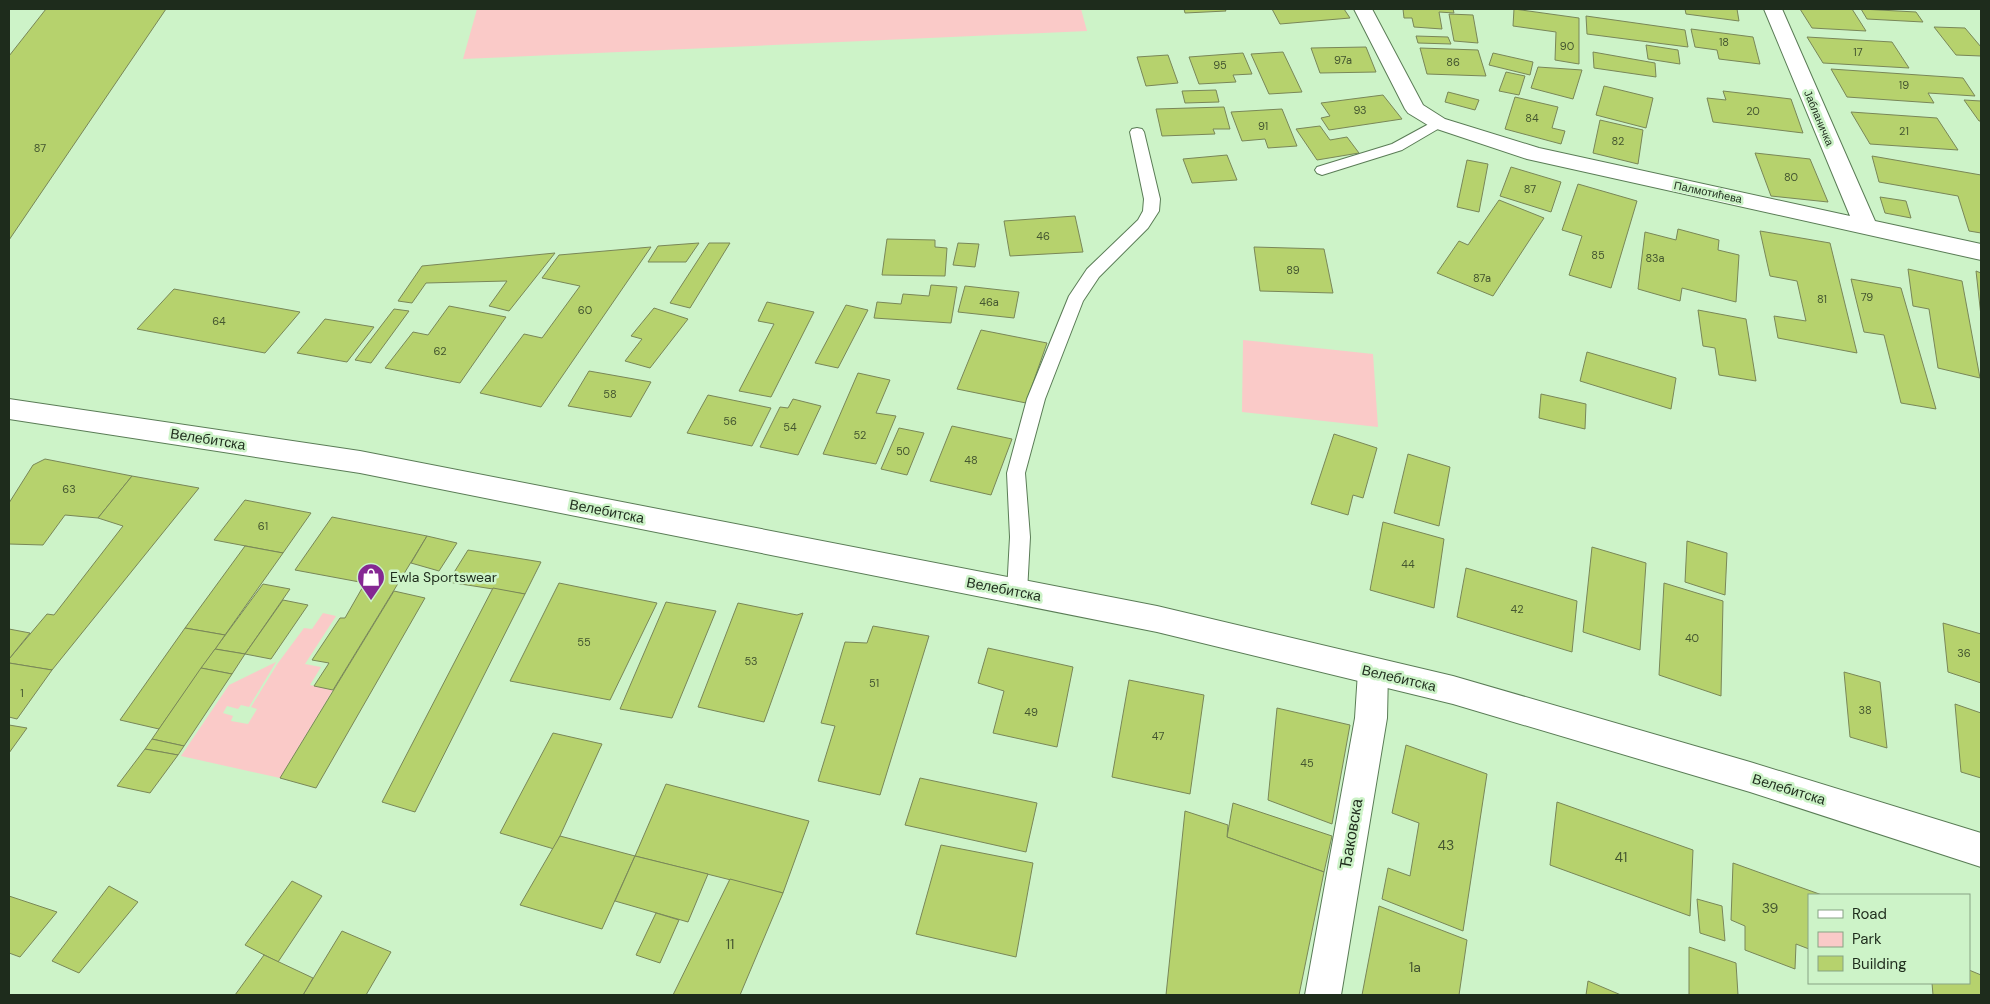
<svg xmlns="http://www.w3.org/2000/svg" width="1990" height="1004" viewBox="0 0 1990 1004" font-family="'DM Sans',sans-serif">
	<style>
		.green { fill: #facac8 }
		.building { fill: #b6d26d; stroke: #798758 }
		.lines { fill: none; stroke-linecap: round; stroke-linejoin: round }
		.service-casing { stroke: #5a7c56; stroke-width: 2 }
		.minor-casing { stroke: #5a7c56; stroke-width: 2 }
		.tertiary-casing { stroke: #5a7c56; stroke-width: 2 }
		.service { fill: #fff; fill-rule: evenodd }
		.minor { fill: #fff; fill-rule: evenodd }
		.tertiary { fill: #fff; fill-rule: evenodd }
		.labels { text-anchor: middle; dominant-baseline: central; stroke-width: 5; stroke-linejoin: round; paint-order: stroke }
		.number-label { font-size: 11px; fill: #445630 }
		.far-street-label { font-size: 11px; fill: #1e2c1c; stroke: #cdf3c8 }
		.street-label { font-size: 14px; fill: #1e2c1c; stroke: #cdf3c8 }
		.poi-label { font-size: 14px; fill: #1e2c1c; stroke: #cdf3c8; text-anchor: start }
		.near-number-label { font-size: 14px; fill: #445630 }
		.near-street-label { font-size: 16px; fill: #1e2c1c; stroke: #cdf3c8 }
	</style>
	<rect width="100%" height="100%" fill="#cdf3c8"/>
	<g class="green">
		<path d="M477 9H1081L1087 31 463 59Z"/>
		<path d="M1243 340 1373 354 1378 427 1242 412Z"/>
		<path d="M323 613 336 616 305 664 321 667 310 685 333 690 280 778 181 756 229 685 276 662 249 707 241 705 238 709 227 706 223 713 233 716 231 721 248 724 257 709 251 707 278 663 304 628 312 629Z"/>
	</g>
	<g class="building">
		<path d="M46 9H166L9 240V56Z"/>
		<path d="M1184 9H1225L1226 11 1185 13Z"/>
		<path d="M1272 9H1344L1350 18 1280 24Z"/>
		<path d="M1403 9H1453L1454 13 1439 12 1442 29 1414 27 1412 18H1404Z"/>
		<path d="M1514 9 1579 18V64L1555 60 1556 32 1513 26Z"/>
		<path d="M1685 9H1737L1739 21 1686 14Z"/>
		<path d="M1800 9H1852L1866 31 1812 28Z"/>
		<path d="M1861 9 1916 12 1923 22 1867 19Z"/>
		<path d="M1449 14 1473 15 1478 43 1454 41Z"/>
		<path d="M1586 16 1685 30 1688 47 1587 34Z"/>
		<path d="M1934 27 1965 28 1981 47V56L1956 55Z"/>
		<path d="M1691 29 1753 37 1760 64 1719 59 1717 50 1695 47Z"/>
		<path d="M1416 36 1448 37 1451 44 1418 43Z"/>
		<path d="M1807 37 1892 42 1909 68 1823 63Z"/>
		<path d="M1646 45 1678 50 1680 64 1648 59Z"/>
		<path d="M1366 47 1376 72 1320 73 1311 48Z"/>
		<path d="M1420 48 1478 50 1486 76 1427 74Z"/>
		<path d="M1283 52 1302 92 1269 94 1251 54Z"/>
		<path d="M1593 52 1655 63 1656 77 1594 68Z"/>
		<path d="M1243 53 1252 74 1233 75 1236 82 1199 84 1189 57Z"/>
		<path d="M1493 53 1533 62 1530 75 1489 65Z"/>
		<path d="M1168 55 1178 83 1146 86 1137 57Z"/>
		<path d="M1538 67 1582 70 1573 99 1531 88Z"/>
		<path d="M1831 69 1963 78 1975 96 1928 93 1934 103 1847 97Z"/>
		<path d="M1506 72 1525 76 1519 95 1499 91Z"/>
		<path d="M1604 86 1653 98 1646 128 1596 115Z"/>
		<path d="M1216 90 1219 102 1185 103 1182 91Z"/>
		<path d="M1723 91 1791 99 1803 133 1713 122 1707 98 1726 100Z"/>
		<path d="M1448 92 1479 100 1475 110 1445 102Z"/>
		<path d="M1383 95 1402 119 1329 130 1321 118 1330 116 1321 103Z"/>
		<path d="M1515 97 1558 107 1552 128 1565 131 1561 144 1505 129Z"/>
		<path d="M1964 100 1981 101V121H1979Z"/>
		<path d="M1224 107 1230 129H1213L1215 134 1162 136 1156 109Z"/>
		<path d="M1282 109 1297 146 1268 148 1265 139 1242 141 1231 112Z"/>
		<path d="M1851 112 1937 118 1958 150 1870 144Z"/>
		<path d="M1600 120 1643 130 1638 164 1593 153Z"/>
		<path d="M1320 126 1330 140 1347 137 1359 153 1317 160 1296 129Z"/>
		<path d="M1755 153 1810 159 1828 202 1771 196Z"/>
		<path d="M1227 155 1237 180 1192 183 1183 159Z"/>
		<path d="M1872 156 1981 175V233L1969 231 1958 196 1879 182Z"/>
		<path d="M1467 160 1488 164 1479 212 1457 207Z"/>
		<path d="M1511 167 1561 182 1551 212 1500 196Z"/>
		<path d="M1578 184 1637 201 1611 288 1569 275 1582 236 1562 230Z"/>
		<path d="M1880 197 1906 201 1911 218 1885 213Z"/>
		<path d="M1499 200 1544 218 1493 296 1437 273 1459 241 1468 245Z"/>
		<path d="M1075 216 1083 252 1010 256 1004 221Z"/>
		<path d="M1678 229 1719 240 1718 250 1739 255 1736 302 1682 288 1680 301 1638 289 1645 232 1676 240Z"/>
		<path d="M1760 231 1830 243 1857 353 1778 338 1774 316 1806 321 1797 281 1770 276Z"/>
		<path d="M887 239 935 240V247L947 248 945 276 882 275Z"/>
		<path d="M699 243 686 262H648L658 246Z"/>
		<path d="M709 243H730L690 308 670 303Z"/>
		<path d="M958 243 979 244 975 267 953 265Z"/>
		<path d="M651 247 541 407 480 393 524 334 542 338 580 286 542 278 559 255Z"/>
		<path d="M1254 247 1324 249 1333 293 1260 291Z"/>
		<path d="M555 253 509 311 489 306 507 281 426 283 412 303 398 301 422 266Z"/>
		<path d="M1908 269 1962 281 1980 378 1938 368 1929 309 1913 306Z"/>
		<path d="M1976 271 1981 273V316Z"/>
		<path d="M1851 279 1901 288 1936 409 1901 403 1884 335 1864 332Z"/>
		<path d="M931 285 957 287 951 323 874 318 877 302 901 304 903 294 929 296Z"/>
		<path d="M965 286 1019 292 1014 318 958 312Z"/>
		<path d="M174 289 300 312 265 353 137 329Z"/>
		<path d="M767 302 814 312 771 397 739 391 774 324 758 321Z"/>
		<path d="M846 305 868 310 838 368 815 363Z"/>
		<path d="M449 306 506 317 460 383 385 368 413 332 428 335Z"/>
		<path d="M654 308 688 319 650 368 625 361 642 339 631 336Z"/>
		<path d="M394 309 409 311 371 363 355 360Z"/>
		<path d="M1698 310 1746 319 1756 381 1719 375 1715 348 1703 346Z"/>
		<path d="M325 319 374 327 347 362 297 353Z"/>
		<path d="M981 330 1047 343 1026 403 957 389Z"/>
		<path d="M1587 352 1676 378 1671 409 1580 381Z"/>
		<path d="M589 371 651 382 631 417 568 406Z"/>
		<path d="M858 373 890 380 876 413 896 416 876 464 823 454Z"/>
		<path d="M1541 394 1586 404 1585 429 1539 418Z"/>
		<path d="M708 395 771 408 752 446 687 433Z"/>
		<path d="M793 399 821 406 798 455 760 447 780 407 788 408Z"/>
		<path d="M952 426 1012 439 991 495 930 481Z"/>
		<path d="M899 428 924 433 907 475 881 469Z"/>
		<path d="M1334 434 1377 448 1363 498 1353 495 1348 515 1311 504Z"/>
		<path d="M1408 454 1450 467 1439 526 1394 513Z"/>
		<path d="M45 459 132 476 98 518 65 515 43 545 9 544V503L33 465Z"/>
		<path d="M132 476 199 488 52 670 9 663V659L47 614 54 615 123 526 98 518Z"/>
		<path d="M245 500 311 513 283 553 214 540Z"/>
		<path d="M332 517 427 536 333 690 314 686 329 663 312 660 340 618H345L365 583 295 570Z"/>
		<path d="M1383 522 1444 539 1434 608 1370 590Z"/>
		<path d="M427 536 457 543 439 571 411 563Z"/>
		<path d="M1687 541 1727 553 1725 595 1685 582Z"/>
		<path d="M245 546 283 553 225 635 185 628Z"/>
		<path d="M1592 547 1646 563 1640 650 1583 632Z"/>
		<path d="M468 550 541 562 525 594 448 582Z"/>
		<path d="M1466 568 1577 601 1572 652 1457 617Z"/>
		<path d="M559 583 657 603 610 700 510 681Z"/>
		<path d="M1664 583 1723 601 1721 696 1659 675Z"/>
		<path d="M263 584 290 589 245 654 215 649Z"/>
		<path d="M493 588 525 594 415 812 382 802Z"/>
		<path d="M394 591 425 598 316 788 280 778Z"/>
		<path d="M283 600 308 605 271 659 245 654Z"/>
		<path d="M666 602 716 611 672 718 620 709Z"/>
		<path d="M738 603 797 615 803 613 764 722 698 707Z"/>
		<path d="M1943 623 1981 634V683L1948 672Z"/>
		<path d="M873 626 929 636 880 795 818 781 835 726 821 723 845 642 867 643Z"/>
		<path d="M185 628 225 635 159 729 120 720Z"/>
		<path d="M9 629 30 633 9 659Z"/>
		<path d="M988 648 1073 667 1057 747 993 733 1004 691 978 683Z"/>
		<path d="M215 649 245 654 232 674 201 668Z"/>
		<path d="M9 663 52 670 17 719 9 717Z"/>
		<path d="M201 668 232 674 184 746 152 739Z"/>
		<path d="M1844 672 1880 682 1887 748 1850 737Z"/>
		<path d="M1129 680 1204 695 1190 794 1112 777Z"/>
		<path d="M1955 704 1981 713V778L1961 772Z"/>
		<path d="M1277 708 1350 725 1332 824 1268 800Z"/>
		<path d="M9 725 27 728 9 753Z"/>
		<path d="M553 733 602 744 554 849 500 833Z"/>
		<path d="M152 739 184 746 178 755 145 749Z"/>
		<path d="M1406 745 1487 774 1463 931 1382 899 1388 868 1410 876 1419 823 1392 813Z"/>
		<path d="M145 749 178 755 150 793 117 786Z"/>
		<path d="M920 778 1037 803 1026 852 905 825Z"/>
		<path d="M666 784 809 821 783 893 635 856Z"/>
		<path d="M1557 802 1693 850 1690 916 1550 865Z"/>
		<path d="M1233 803 1332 836 1324 872 1227 837Z"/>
		<path d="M1185 811 1228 825 1227 837 1324 872 1299 995H1166Z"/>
		<path d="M560 836 635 856 602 929 520 905Z"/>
		<path d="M941 845 1033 863 1016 957 916 934Z"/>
		<path d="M635 856 708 874 688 922 615 901Z"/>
		<path d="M1733 863 1822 895H1809V949L1796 944 1795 969 1745 950V926L1731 920Z"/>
		<path d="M730 879 783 893 740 995H673Z"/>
		<path d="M292 881 322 896 278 962 245 945Z"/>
		<path d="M109 886 138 902 79 973 52 961Z"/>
		<path d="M9 896 57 912 20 957 9 953Z"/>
		<path d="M1697 899 1722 906 1725 941 1700 933Z"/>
		<path d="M1379 906 1467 940 1459 995H1362Z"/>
		<path d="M656 913 679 920 660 963 636 955Z"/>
		<path d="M342 931 391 952 366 995H303Z"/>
		<path d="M1689 947 1736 963 1738 995H1689Z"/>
		<path d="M264 955 313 978 303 995H235Z"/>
		<path d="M1969 970 1981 975V995H1933L1932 983H1969Z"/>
		<path d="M1588 981 1621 995H1586Z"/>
	</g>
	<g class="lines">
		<g class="service-casing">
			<g id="service">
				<path d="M1438 119 1443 120 1445 123 1443 126 1402 150 1322 175 1317 173 1315 170 1317 167 1392 144Z"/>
				<path d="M1137 128 1142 129 1144 132 1160 199 1159 211 1148 228 1099 277 1083 301 1045 399 1025 473 1030 537 1027 592 1024 598 1017 601 1010 598 1007 592 1010 537 1007 473 1027 399 1069 296 1087 269 1138 220 1143 211 1144 199 1130 132 1132 129Z"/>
			</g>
		</g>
		<g class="minor-casing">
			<g id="minor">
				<path d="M1354 9H1372L1423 105 1445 119 1539 148 1850 216 1764 9H1782L1875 221 1981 244V260L1527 159 1431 127 1408 113 1405 109Z"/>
				<path d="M1373 658 1384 662 1388 672 1387 718 1341 995H1305L1355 718 1358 672 1362 662Z"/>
			</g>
		</g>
		<g class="tertiary-casing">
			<path id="tertiary" d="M9 399 360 451 1157 606 1453 676 1750 762 1981 833V867L1750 792 1453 704 1157 632 360 473 9 419Z"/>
		</g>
		<use href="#service" class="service"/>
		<use href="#minor" class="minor"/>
		<use href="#tertiary" class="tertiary"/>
	</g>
	<defs>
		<g id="shop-pin" transform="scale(1.4375)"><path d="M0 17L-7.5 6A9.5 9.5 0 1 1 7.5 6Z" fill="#852893" stroke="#cdf3c8"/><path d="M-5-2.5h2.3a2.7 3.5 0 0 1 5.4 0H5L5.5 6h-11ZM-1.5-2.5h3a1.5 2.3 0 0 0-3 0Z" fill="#fff"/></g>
	</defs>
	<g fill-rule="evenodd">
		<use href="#shop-pin" x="371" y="577"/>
	</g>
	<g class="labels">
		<g class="number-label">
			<text x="1724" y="42">18</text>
			<text x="1567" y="46">90</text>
			<text x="1858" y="52">17</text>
			<text x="1343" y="60">97a</text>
			<text x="1453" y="62">86</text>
			<text x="1220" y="65">95</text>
			<text x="1904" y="85">19</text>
			<text x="1360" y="110">93</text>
			<text x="1753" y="111">20</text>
			<text x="1532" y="118">84</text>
			<text x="1263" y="126">91</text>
			<text x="1904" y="131">21</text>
			<text x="1618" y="141">82</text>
			<text x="40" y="148">87</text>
			<text x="1791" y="177">80</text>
			<text x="1530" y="189">87</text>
			<text x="1043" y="236">46</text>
			<text x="1598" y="255">85</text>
			<text x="1655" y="258">83a</text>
			<text x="1293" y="270">89</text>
			<text x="1482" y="278">87a</text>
			<text x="1867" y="297">79</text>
			<text x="1822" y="299">81</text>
			<text x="989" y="302">46a</text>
			<text x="585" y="310">60</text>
			<text x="219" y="321">64</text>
			<text x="440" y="351">62</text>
			<text x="610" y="394">58</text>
			<text x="730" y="421">56</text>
			<text x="790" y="427">54</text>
			<text x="860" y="435">52</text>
			<text x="903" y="451">50</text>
			<text x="971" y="460">48</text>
			<text x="69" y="489">63</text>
			<text x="263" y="526">61</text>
			<text x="1408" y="564">44</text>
			<text x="1517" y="609">42</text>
			<text x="1692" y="638">40</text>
			<text x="584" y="642">55</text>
			<text x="1964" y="653">36</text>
			<text x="751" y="661">53</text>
			<text x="874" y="683">51</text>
			<text x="22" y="693">1</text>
			<text x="1865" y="710">38</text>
			<text x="1031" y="712">49</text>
			<text x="1158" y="736">47</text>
			<text x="1307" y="763">45</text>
		</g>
		<g class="far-street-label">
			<text transform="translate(1819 118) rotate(67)">Јабланичка</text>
			<text transform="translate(1708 192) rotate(12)">Палмотићева</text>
		</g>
		<g class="street-label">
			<text transform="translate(208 439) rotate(9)">Велебитска</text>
			<text transform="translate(607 511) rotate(11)">Велебитска</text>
			<text transform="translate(1004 589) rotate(11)">Велебитска</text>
			<text transform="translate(1399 678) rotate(13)">Велебитска</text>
			<text transform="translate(1789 789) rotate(17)">Велебитска</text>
		</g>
		<g class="poi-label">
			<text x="390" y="577">Ewla Sportswear</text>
		</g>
		<g class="near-number-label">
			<text x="1446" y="845">43</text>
			<text x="1621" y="857">41</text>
			<text x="1770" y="908">39</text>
			<text x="730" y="944">11</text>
			<text x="1415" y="967">1a</text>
		</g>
		<g class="near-street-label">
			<text transform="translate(1351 834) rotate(-80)">Ђаковска</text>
		</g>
	</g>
	<rect width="1990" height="1004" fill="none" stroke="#1e2c1c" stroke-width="20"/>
	<rect x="1808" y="894" width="162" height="90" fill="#cdf3c8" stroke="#87a383"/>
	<rect x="1818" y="910" width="25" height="8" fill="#ffffff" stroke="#87a383"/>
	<text x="1852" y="919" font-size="15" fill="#1e2c1c">Road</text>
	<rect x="1818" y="932" width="25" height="15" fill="#facac8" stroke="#87a383"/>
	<text x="1852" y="944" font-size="15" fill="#1e2c1c">Park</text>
	<rect x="1818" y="956" width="25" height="15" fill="#b6d26d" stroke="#87a383"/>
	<text x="1852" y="969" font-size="15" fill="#1e2c1c">Building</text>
</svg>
